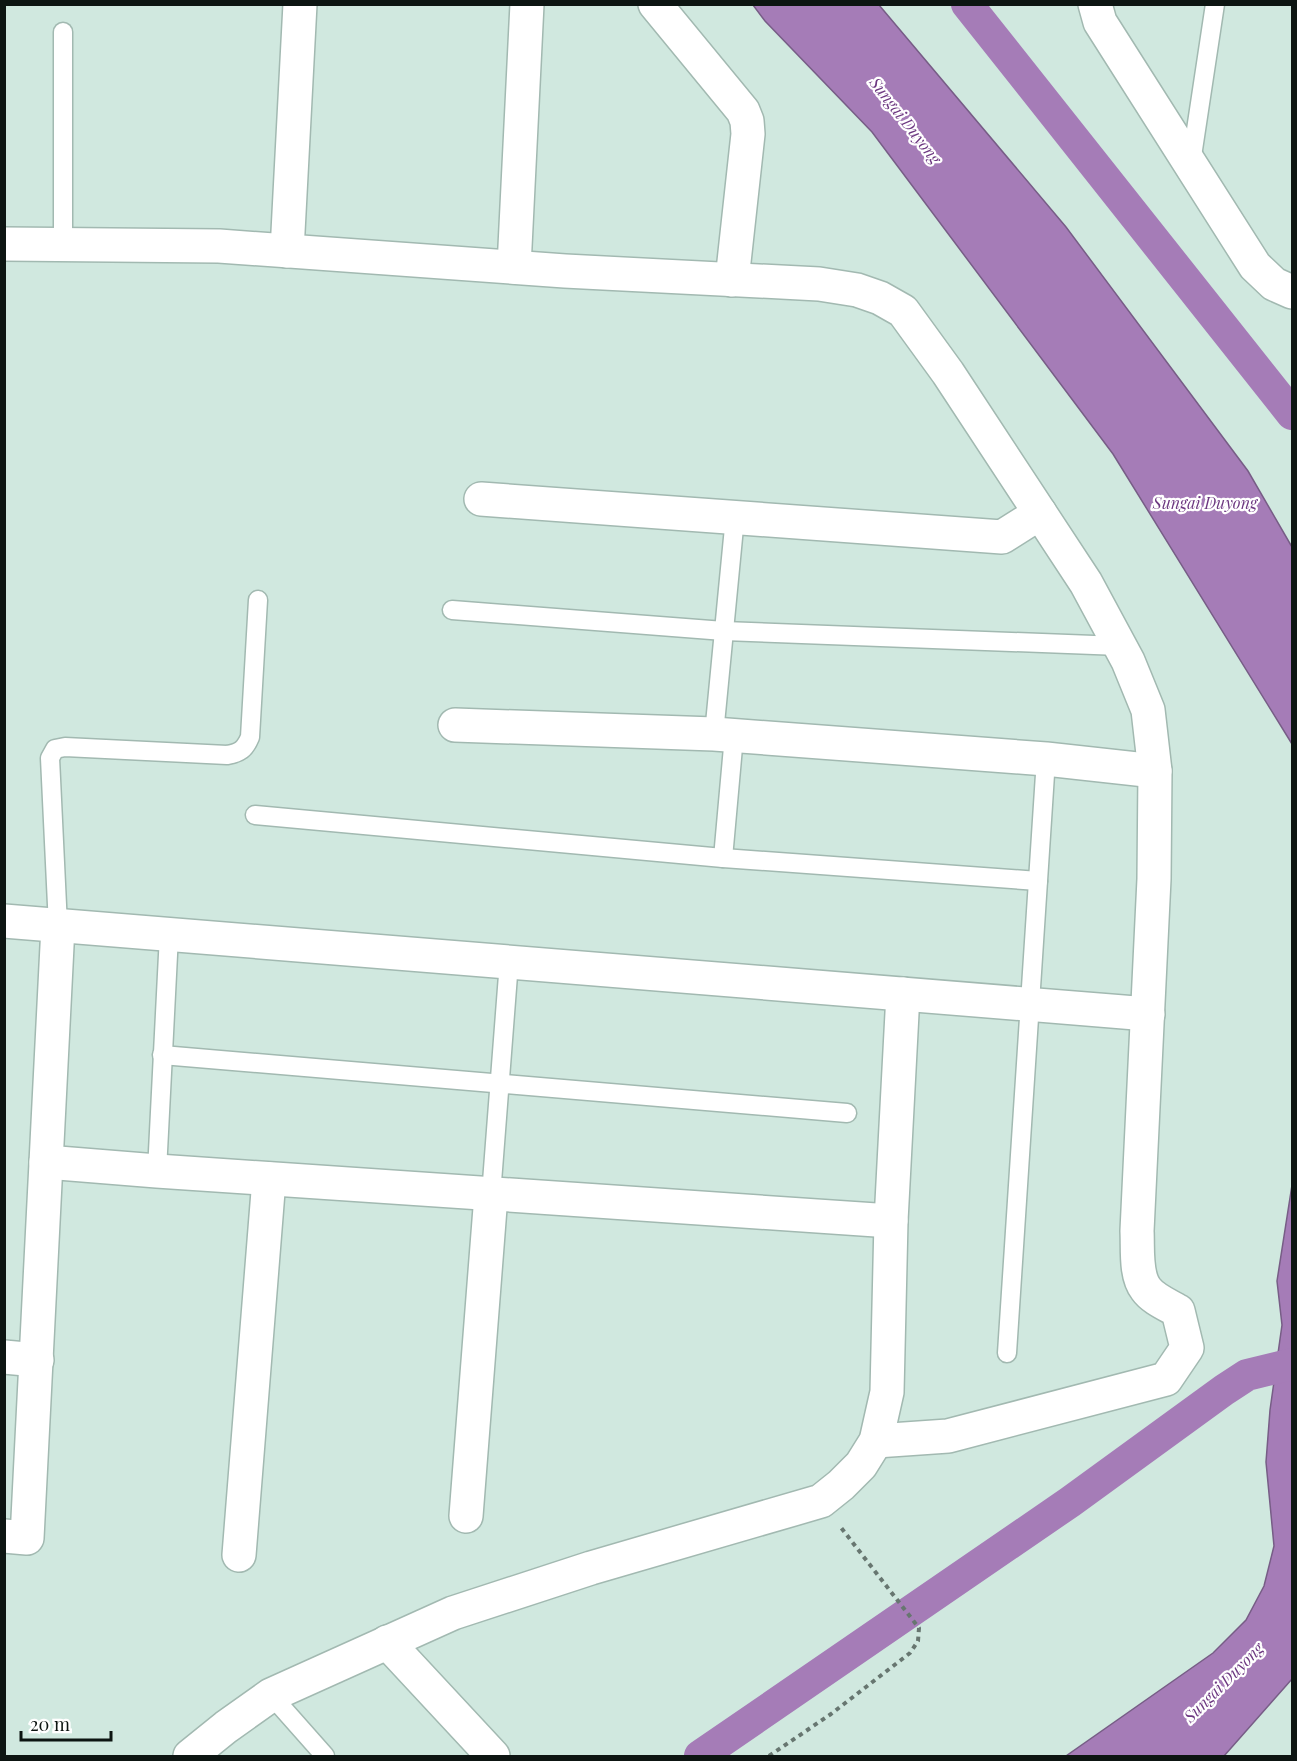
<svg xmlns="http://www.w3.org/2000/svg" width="1297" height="1761" viewBox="0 0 1297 1761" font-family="'Playfair Display',serif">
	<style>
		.water { fill: #a57cb7; stroke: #775d86; stroke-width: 1.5 }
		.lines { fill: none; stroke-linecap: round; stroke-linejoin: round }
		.canal { stroke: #a57cb7; stroke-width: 32 }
		.service-casing { stroke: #a2b9b1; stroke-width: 21 }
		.minor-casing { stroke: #a2b9b1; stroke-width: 36 }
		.path { stroke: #677670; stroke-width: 4; stroke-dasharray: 4.5 4.5; stroke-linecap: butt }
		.service { stroke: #fff; stroke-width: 18 }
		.minor { stroke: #fff; stroke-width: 33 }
		.labels { text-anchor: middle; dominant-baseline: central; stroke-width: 4.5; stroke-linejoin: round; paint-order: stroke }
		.water-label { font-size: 16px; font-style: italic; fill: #6d3881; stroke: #fff }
	</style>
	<rect width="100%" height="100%" fill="#d0e8df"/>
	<g class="water">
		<path d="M753 5H879L1066 227 1248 471 1292 547V744L1113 454 872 132 765 21Z"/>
		<path d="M1292 1185V1679L1224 1756H1066L1213 1653 1246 1620 1264 1586 1274 1546 1266 1462 1270 1410 1282 1325 1277 1281Z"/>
	</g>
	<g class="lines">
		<g class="canal">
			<path d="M967 4 1292 414"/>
			<path d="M700 1756 1070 1502 1224 1390 1247 1375 1292 1364"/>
		</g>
		<g class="service-casing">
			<g id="service">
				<path d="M1191 163 1215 4"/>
				<path d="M63 244V32"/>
				<path d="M452 610 724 631 1120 646"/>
				<path d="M714 734 735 517"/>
				<path d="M255 815 723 858 1038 881"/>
				<path d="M723 858 734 736"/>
				<path d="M58 926 50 758 55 749 65 747 227 755C240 753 245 749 250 737L258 600"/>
				<path d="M162 1055 847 1113"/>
				<path d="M157 1171 169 935"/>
				<path d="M491 1195 509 962"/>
				<path d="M1007 1353 1046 759"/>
				<path d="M271 1695 325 1756"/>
			</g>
		</g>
		<g class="minor-casing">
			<g id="minor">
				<path d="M655 4 743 111 747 121 748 134 732 280"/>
				<path d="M1095 4 1100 22 1255 266 1274 284 1292 292"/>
				<path d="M4 244 219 246 565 271 819 284 857 290 880 298 903 311 948 373 1086 583 1128 661 1148 710 1155 771 1154 879 1137 1231C1138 1249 1135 1275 1146 1289 1153 1299 1168 1305 1178 1311L1187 1348 1166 1379 948 1436 876 1441"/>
				<path d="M287 251 300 4"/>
				<path d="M514 267 527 4"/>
				<path d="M481 499 1002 537 1040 513"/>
				<path d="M455 725 714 734 1046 759 1155 771"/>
				<path d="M4 921 1148 1014"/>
				<path d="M46 1162 157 1171 891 1221"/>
				<path d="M4 1357 37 1360"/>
				<path d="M466 1516 491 1195"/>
				<path d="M4 1536 27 1538 58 926"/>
				<path d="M239 1555 269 1179"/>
				<path d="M387 1642 493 1756"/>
				<path d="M190 1756 226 1727 271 1695 453 1613 591 1568 821 1501 841 1485 861 1465 876 1441 887 1392 891 1221 903 994"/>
			</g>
		</g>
		<path class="path" d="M769 1756 831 1714 910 1653 918 1641 919 1628 839 1525"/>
		<use href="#service" class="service"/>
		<use href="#minor" class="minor"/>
	</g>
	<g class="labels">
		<g class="water-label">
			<text transform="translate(906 120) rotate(52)">Sungai Duyong</text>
			<text x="1205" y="502">Sungai Duyong</text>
			<text transform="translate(1223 1682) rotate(-45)">Sungai Duyong</text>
		</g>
	</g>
	<rect width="1297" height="1761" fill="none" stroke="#0d1512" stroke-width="12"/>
	<path d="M21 1731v9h90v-9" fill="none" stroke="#0d1512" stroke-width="3"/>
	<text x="30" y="1731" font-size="18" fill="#0d1512" stroke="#ffffff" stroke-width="4.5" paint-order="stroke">20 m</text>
</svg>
